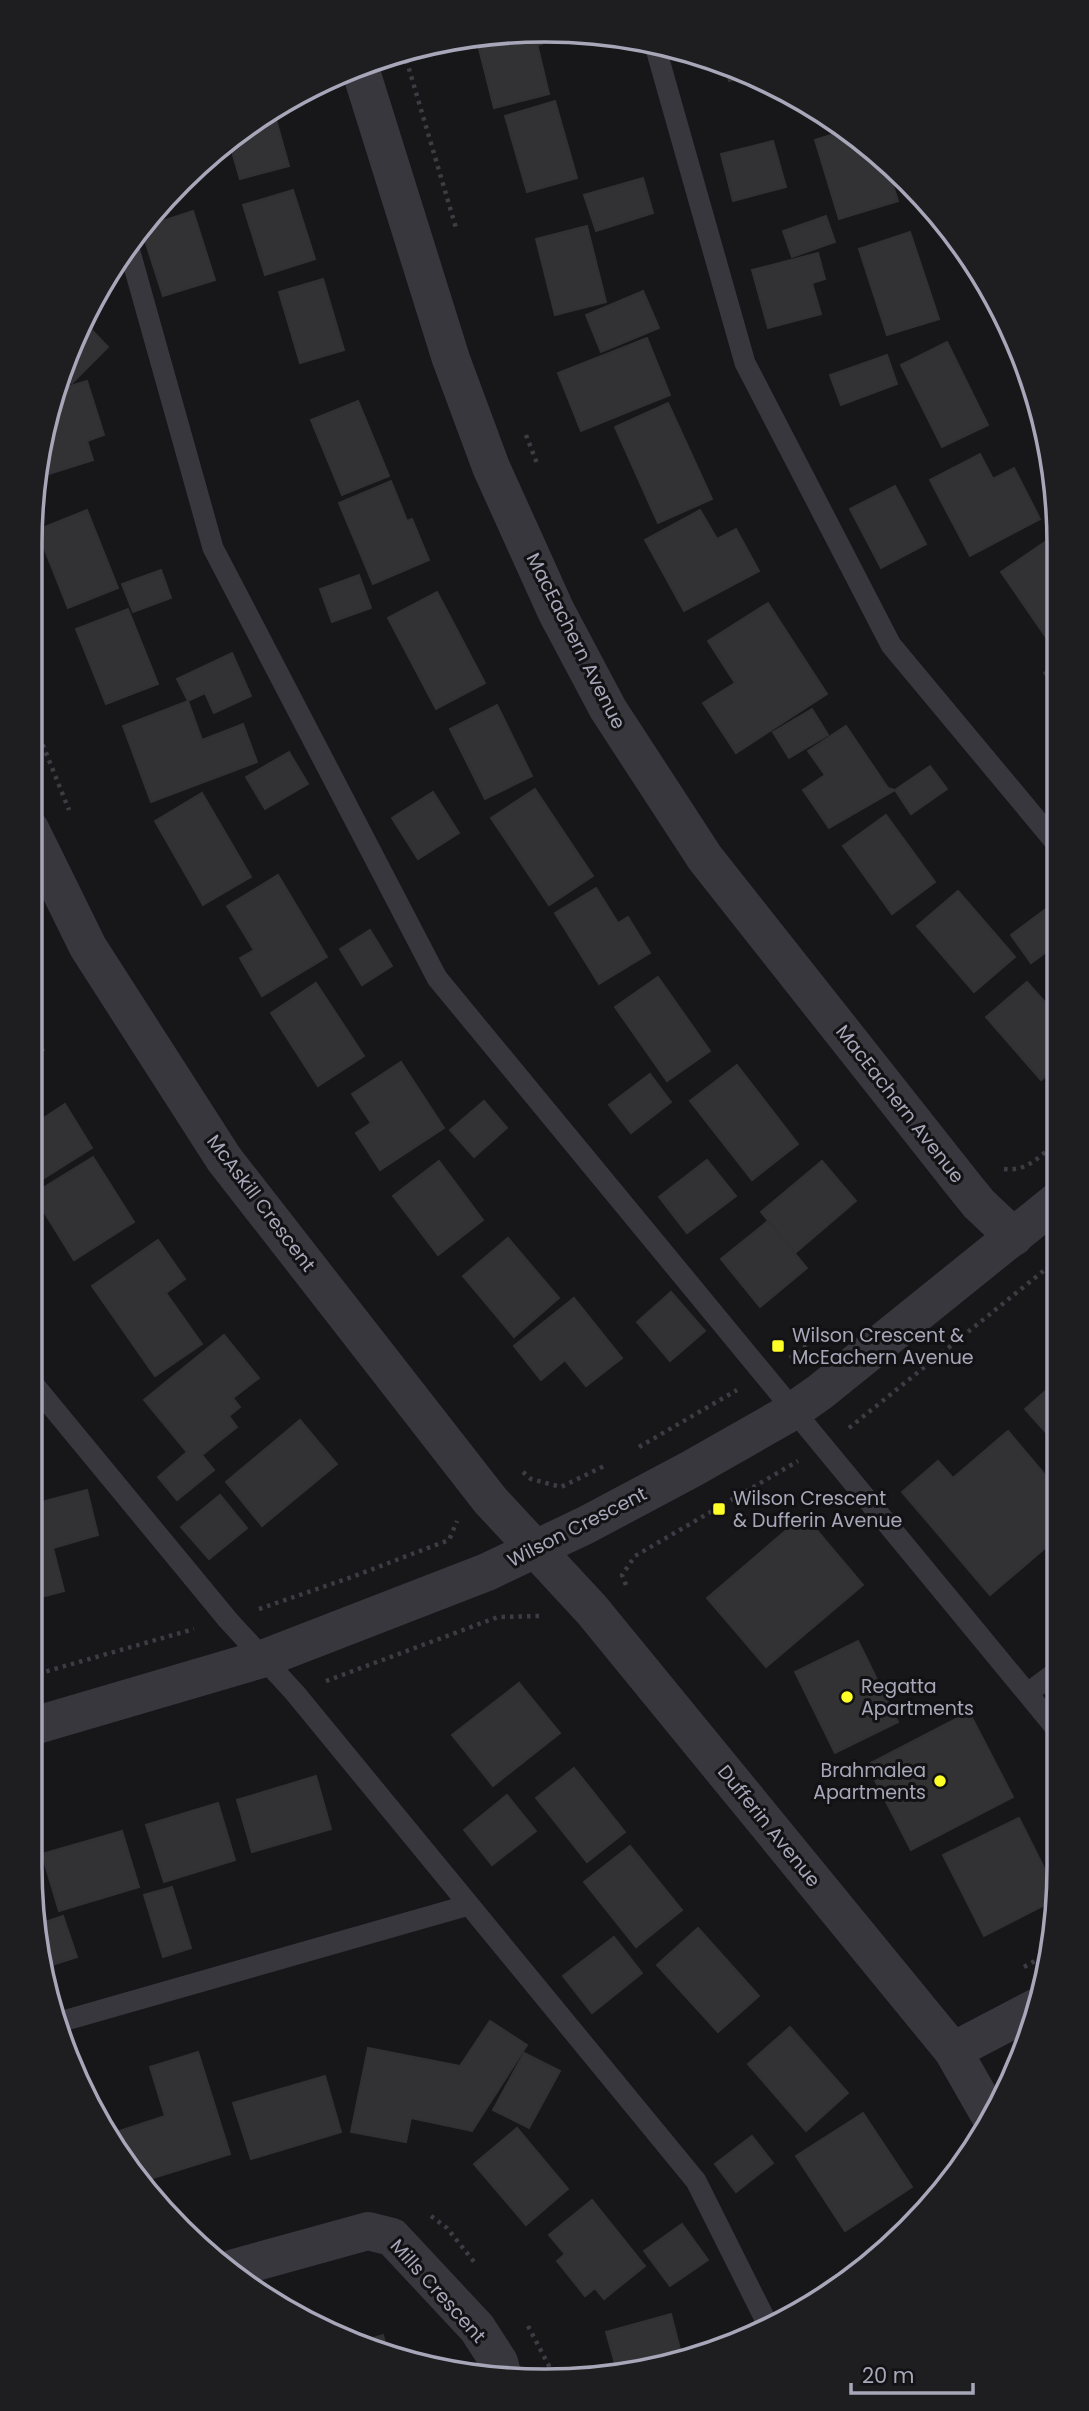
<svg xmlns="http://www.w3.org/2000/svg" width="1089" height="2411" viewBox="0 0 1089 2411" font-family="Poppins,sans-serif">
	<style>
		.building { fill: #323134; stroke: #313034; stroke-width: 2 }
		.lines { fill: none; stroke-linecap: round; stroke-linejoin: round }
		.path { stroke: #3d3c45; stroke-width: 4.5; stroke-dasharray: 3.5 5; stroke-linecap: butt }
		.service { stroke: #38373e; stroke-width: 21 }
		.minor { stroke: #38373e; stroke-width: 38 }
		.tertiary { stroke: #38373e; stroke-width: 38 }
		.poi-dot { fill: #ffff27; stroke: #121113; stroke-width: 2.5 }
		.labels { text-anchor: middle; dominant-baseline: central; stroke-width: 6; stroke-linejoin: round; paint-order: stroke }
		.street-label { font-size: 19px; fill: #a7a7b9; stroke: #121113 }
		.poi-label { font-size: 19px; fill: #a7a7b9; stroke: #121113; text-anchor: start }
		.rim { fill: none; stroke: #a7a7b9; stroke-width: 3.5 }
	</style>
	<rect width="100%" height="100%" fill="#171618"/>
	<g class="building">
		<path d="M544 30 578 33 538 45 534 31Z"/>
		<path d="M534 31 549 94 494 108 476 37Z"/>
		<path d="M724 64 741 69 752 75 729 81Z"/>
		<path d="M555 101 577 178 527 192 505 116Z"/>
		<path d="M273 109 289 166 240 179 229 141 258 117Z"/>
		<path d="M847 130 858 136 886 164 898 201 839 219 815 140Z"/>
		<path d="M773 141 786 187 733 201 721 154Z"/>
		<path d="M643 178 653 213 596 231 584 195Z"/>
		<path d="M293 190 315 259 265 275 243 205Z"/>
		<path d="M193 211 215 280 163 296 141 228Z"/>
		<path d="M826 216 835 242 792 257 783 231Z"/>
		<path d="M587 226 606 302 555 315 536 239Z"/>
		<path d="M910 232 939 319 887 335 859 249Z"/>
		<path d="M818 253 825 279 812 283 821 314 768 328 752 270Z"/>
		<path d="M323 279 344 350 300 363 279 292Z"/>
		<path d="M643 291 659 328 601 352 586 315Z"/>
		<path d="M83 321 108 347 72 383 61 373 69 348Z"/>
		<path d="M647 338 670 395 581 431 558 373Z"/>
		<path d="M947 342 988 425 942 447 901 365Z"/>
		<path d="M887 355 897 384 841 405 830 375Z"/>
		<path d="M87 381 104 435 87 441 93 460 36 478 40 444 56 390Z"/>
		<path d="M358 401 389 476 342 495 311 420Z"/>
		<path d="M668 403 712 499 658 523 615 427Z"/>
		<path d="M980 454 993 479 1014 468 1040 519 970 556 930 480Z"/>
		<path d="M391 481 407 521 412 519 429 560 373 584 339 503Z"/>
		<path d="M895 486 926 544 881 568 850 509Z"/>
		<path d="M87 510 118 588 68 608 37 530Z"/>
		<path d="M700 510 717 539 736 529 759 571 684 611 645 540Z"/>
		<path d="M1051 538 1055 544V635L1048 640 1001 572Z"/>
		<path d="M161 570 171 598 133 612 122 584Z"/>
		<path d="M359 575 371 608 332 622 320 589Z"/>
		<path d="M437 592 485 683 436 709 388 618Z"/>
		<path d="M768 603 827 694 736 753 703 703 735 683 708 641Z"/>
		<path d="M128 609 158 684 106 704 76 629Z"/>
		<path d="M232 653 251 696 214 713 205 693 188 701 177 679Z"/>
		<path d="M1055 665V688L1044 673Z"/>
		<path d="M188 701 202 740 243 724 257 762 151 802 123 726Z"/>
		<path d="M497 705 532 776 485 799 450 729Z"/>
		<path d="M812 709 828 735 789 758 773 732Z"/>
		<path d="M846 726 888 788 895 790 829 828 803 790 825 775 808 751Z"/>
		<path d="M289 752 308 784 265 809 246 777Z"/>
		<path d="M930 766 947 789 911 814 895 790Z"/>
		<path d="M535 789 593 876 549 905 491 818Z"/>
		<path d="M433 792 459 833 418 859 392 818Z"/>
		<path d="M202 793 251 877 203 905 155 821Z"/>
		<path d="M886 815 935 882 892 914 843 846Z"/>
		<path d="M278 875 327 957 262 996 240 958 254 950 227 906Z"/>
		<path d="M596 888 618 923 628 917 650 953 599 984 555 913Z"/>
		<path d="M958 891 1015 957 974 992 917 926Z"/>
		<path d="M1050 906 1056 914V945L1031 963 1011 935Z"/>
		<path d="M370 930 392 966 362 985 340 949Z"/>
		<path d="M658 977 710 1051 667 1081 615 1007Z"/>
		<path d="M1027 982 1051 1009 1056 1004 1057 1067 1041 1080 986 1017Z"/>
		<path d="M316 983 364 1056 318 1086 271 1013Z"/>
		<path d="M30 1022 44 1050 30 1057Z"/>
		<path d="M401 1062 444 1128 380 1170 356 1133 371 1123 352 1094Z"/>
		<path d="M737 1065 798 1144 752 1180 690 1101Z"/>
		<path d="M650 1074 671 1102 631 1133 609 1105Z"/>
		<path d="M484 1101 507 1128 474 1157 450 1130Z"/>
		<path d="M65 1104 92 1148 30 1187V1127Z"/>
		<path d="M93 1157 134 1222 74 1260 33 1194Z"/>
		<path d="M707 1160 736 1196 687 1233 659 1197Z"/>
		<path d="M439 1161 483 1220 438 1255 393 1196Z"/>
		<path d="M822 1161 856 1201 795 1253 761 1212Z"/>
		<path d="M768 1221 807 1268 760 1307 721 1259Z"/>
		<path d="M508 1238 559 1298 514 1337 463 1276Z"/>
		<path d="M158 1240 185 1279 166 1293 202 1344 155 1376 92 1286Z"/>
		<path d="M671 1292 705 1331 670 1361 637 1322Z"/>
		<path d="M574 1298 622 1358 586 1386 565 1360 541 1380 514 1346Z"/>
		<path d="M224 1335 259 1378 233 1398 240 1407 229 1416 237 1427 202 1455 214 1470 177 1500 158 1477 187 1452 144 1400Z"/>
		<path d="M1058 1380V1446L1025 1409Z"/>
		<path d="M300 1420 337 1464 262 1526 226 1482Z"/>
		<path d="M1008 1431 1058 1490V1537L990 1595 902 1492 938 1461 953 1478Z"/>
		<path d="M87 1490 98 1535 53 1548 64 1591 30 1600V1505Z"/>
		<path d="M220 1495 247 1528 209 1559 181 1527Z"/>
		<path d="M804 1515 863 1585 766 1667 707 1598Z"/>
		<path d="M858 1641 898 1722 835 1753 795 1672Z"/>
		<path d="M519 1683 560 1733 493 1786 452 1735Z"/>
		<path d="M969 1712 1013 1797 911 1850 867 1765Z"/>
		<path d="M574 1768 625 1832 587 1862 536 1798Z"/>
		<path d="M316 1776 331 1829 252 1852 237 1800Z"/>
		<path d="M507 1795 536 1831 492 1865 464 1830Z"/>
		<path d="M218 1803 235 1860 164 1882 146 1825Z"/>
		<path d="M1019 1818 1057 1894 1056 1899 984 1936 943 1855Z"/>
		<path d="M122 1831 139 1887 59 1911 42 1854Z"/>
		<path d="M630 1846 682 1910 636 1947 584 1882Z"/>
		<path d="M172 1887 191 1948 163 1957 144 1895Z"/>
		<path d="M63 1916 77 1957 49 1966 39 1924Z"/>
		<path d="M698 1928 759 1996 718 2032 657 1965Z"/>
		<path d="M614 1937 642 1973 592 2013 563 1976Z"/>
		<path d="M490 2021 527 2045 472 2131 411 2118 406 2142 351 2132 368 2048 460 2066Z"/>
		<path d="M790 2027 848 2093 806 2131 748 2064Z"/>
		<path d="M198 2052 230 2154 140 2182 107 2135 165 2116 150 2067Z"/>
		<path d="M524 2053 560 2071 529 2128 493 2110Z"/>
		<path d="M325 2076 341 2132 251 2159 233 2103Z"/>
		<path d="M863 2113 912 2187 845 2231 796 2156Z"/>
		<path d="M517 2128 568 2189 526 2225 474 2164Z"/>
		<path d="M752 2136 773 2163 736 2192 715 2164Z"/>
		<path d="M592 2200 645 2266 604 2299 595 2288 585 2296 557 2261 565 2254 549 2235Z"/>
		<path d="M682 2224 708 2260 670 2286 644 2251Z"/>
		<path d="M671 2314 682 2357 645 2371 638 2372V2370L618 2374 606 2332Z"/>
		<path d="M383 2335 387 2350 363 2341Z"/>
	</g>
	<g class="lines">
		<g class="path">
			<path d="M404 52 456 228"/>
			<path d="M526 435 538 466"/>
			<path d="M30 713 69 810"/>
			<path d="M1004 1169C1027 1172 1040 1156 1057 1142"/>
			<path d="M790 1358 822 1334"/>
			<path d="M849 1428 1057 1260"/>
			<path d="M639 1447 737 1390"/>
			<path d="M523 1472 531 1479 561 1487 604 1466"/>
			<path d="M626 1585 622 1575 635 1556 798 1461"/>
			<path d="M259 1609 349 1578 449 1540 457 1521"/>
			<path d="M30 1676 194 1629"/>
			<path d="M326 1681 498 1617 540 1616"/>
			<path d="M1024 1967 1051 1952"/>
			<path d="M431 2216 447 2228 475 2263"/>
			<path d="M528 2326 549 2366 553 2380"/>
		</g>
		<g class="service">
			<path d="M654 42 745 363 891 645 1056 843"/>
			<path d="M128 245 213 548 437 978 1059 1732"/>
			<path d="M30 1380 228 1620 295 1693 696 2181 768 2325"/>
			<path d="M1028 1693 1059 1670"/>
			<path d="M56 2023 469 1905"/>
		</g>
		<g class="minor">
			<path d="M359 65 451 359 491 467 556 611 608 709 705 858 966 1188 979 1204 1014 1237"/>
			<path d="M30 829 88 947 224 1159 490 1500 592 1610 953 2051 989 2114"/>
			<path d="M953 2051 1037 2007"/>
			<path d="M234 2268 368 2231 392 2237 477 2328 499 2362 503 2377"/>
		</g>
		<path class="tertiary" d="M30 1727 265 1658 487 1572 586 1525 693 1468 793 1411 820 1392 1057 1201"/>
	</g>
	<g class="poi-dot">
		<rect x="771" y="1339" width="14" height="14" rx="3.5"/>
		<rect x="712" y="1502" width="14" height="14" rx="3.5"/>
		<circle cx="847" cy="1697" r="7"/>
		<circle cx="940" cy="1781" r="7"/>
	</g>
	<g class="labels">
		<g class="street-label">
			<text transform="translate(576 641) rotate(63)">MacEachern Avenue</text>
			<text transform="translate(900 1104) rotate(52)">MacEachern Avenue</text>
			<text transform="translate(261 1203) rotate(53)">McAskill Crescent</text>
			<text transform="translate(577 1527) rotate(-27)">Wilson Crescent</text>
			<text transform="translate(769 1826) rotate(51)">Dufferin Avenue</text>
			<text transform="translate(438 2291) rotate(48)">Mills Crescent</text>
		</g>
		<g class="poi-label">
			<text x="792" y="1335">Wilson Crescent &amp;<tspan x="792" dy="22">McEachern Avenue</tspan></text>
			<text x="733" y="1498">Wilson Crescent<tspan x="733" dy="22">&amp; Dufferin Avenue</tspan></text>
			<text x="861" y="1686">Regatta<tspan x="861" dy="22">Apartments</tspan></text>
			<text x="926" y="1770" text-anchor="end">Brahmalea<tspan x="926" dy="22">Apartments</tspan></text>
		</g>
	</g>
	<path d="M0 0H1089V2411H0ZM544 42H545A502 502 0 0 1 1047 544V1867A502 502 0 0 1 545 2369H544A502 502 0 0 1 42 1867V544A502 502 0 0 1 544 42Z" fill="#1e1d20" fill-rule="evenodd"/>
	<path class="rim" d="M544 42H545A502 502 0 0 1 1047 544V1867A502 502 0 0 1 545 2369H544A502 502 0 0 1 42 1867V544A502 502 0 0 1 544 42Z"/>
	<path d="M851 2383v10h122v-10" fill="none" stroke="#a7a7b9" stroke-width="3.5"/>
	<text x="862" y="2383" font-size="21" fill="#a7a7b9" stroke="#121113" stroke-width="5" paint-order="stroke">20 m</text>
</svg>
